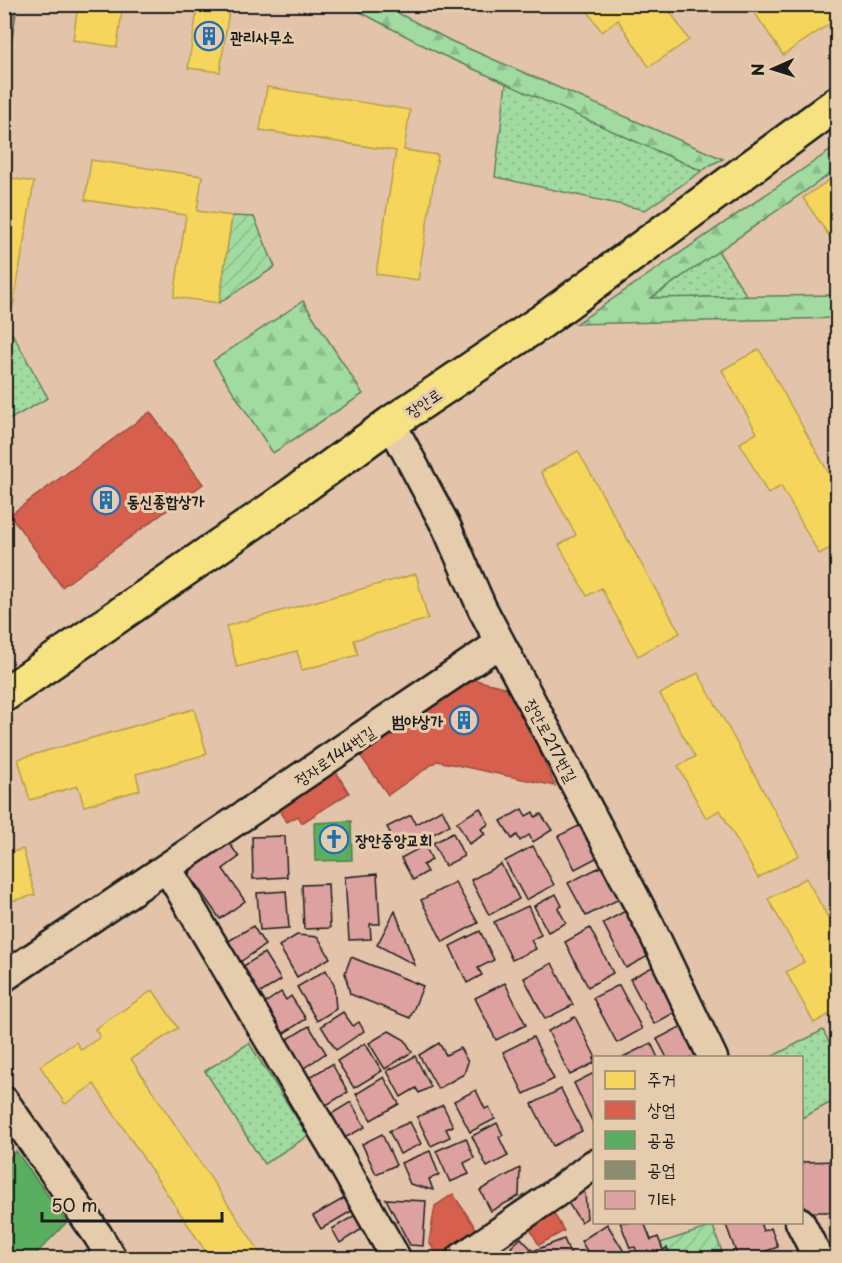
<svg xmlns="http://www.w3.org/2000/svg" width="842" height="1263" viewBox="0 0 842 1263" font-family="'Playpen Sans','Poor Story',sans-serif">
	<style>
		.grass { fill: url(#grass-dots); stroke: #5e7c5e; stroke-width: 1.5 }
		.forest { fill: url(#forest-firs); stroke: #5e7c5e; stroke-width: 1.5 }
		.garden { fill: url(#garden-furrows); stroke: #5e7c5e; stroke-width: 1.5 }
		.homes { fill: #f6d55c; stroke: #b59e49; stroke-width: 1.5 }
		.shops { fill: #d6604d; stroke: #9e4c3e; stroke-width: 1.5 }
		.public { fill: #5aae61; stroke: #47824c; stroke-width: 1.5 }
		.industry { fill: #8c8c6e; stroke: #6a6a55; stroke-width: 1.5 }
		.building { fill: #dda2a0; stroke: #1c1c1c; stroke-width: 1.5 }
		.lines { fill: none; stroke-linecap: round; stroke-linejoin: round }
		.minor-casing { stroke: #1c1c1c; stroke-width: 33 }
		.major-casing { stroke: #1c1c1c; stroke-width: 38 }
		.minor { stroke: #e5ccad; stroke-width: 28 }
		.major { stroke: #f7e281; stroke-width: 33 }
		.labels { text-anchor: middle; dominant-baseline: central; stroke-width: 6; stroke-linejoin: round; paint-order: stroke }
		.poi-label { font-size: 16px; font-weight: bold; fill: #1c1c1c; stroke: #e5ccad; text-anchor: start }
		.street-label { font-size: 16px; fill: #1c1c1c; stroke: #e5ccad }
	</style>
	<defs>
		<pattern id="grass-dots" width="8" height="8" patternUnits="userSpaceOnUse" patternTransform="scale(1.5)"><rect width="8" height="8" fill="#a1dba0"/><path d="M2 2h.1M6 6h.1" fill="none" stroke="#8abb89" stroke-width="1.8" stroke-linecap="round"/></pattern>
		<pattern id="forest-firs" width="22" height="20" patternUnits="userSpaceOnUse" patternTransform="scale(1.5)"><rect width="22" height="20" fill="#a1dba0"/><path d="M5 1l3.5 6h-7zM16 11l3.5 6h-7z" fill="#8abb89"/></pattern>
		<pattern id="garden-furrows" width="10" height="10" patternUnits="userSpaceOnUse" patternTransform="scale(1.5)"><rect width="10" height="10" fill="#a1dba0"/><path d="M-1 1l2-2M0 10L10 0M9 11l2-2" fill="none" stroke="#8abb89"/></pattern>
	</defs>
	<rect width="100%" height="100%" fill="#e3c4aa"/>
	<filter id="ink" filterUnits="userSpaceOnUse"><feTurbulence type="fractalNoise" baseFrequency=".0167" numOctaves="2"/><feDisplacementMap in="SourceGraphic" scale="12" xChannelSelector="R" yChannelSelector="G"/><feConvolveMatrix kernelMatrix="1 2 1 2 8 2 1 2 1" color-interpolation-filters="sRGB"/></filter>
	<g filter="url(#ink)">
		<g class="grass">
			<path d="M506 83 702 171 645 210 495 177Z"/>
			<path d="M718 251 747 296 650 299Z"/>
			<path d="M12 333 48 398 5 422V338Z"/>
			<path d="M823 1030 837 1058V1099L802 1118V1058L771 1057Z"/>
			<path d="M249 1043 308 1136 264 1164 205 1071Z"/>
		</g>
		<g class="forest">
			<path d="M347 5H383L451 41 723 159 712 164 702 171 440 54Z"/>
			<path d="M837 146V169L651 298 837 295V318L576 324Z"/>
			<path d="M303 301 363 394 273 453 213 361Z"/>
		</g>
		<g class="garden">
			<path d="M232 216 254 217 275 267 219 303Z"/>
			<path d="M713 1226 724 1258H672L667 1248 663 1250 660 1243Z"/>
		</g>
		<g class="homes">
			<path d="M78 4H123L117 47 73 40Z"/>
			<path d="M198 4H230L220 72 188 68Z"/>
			<path d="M593 4H665L689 40 649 67 618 20 602 32 586 9Z"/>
			<path d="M760 4H838V18L783 55 753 10Z"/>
			<path d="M267 87 410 110 404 150 438 155 418 280 376 274 396 151 260 130Z"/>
			<path d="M91 160 202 176 197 211 232 216 219 303 174 297 186 215 85 200Z"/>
			<path d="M838 174V232L830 237 803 198Z"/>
			<path d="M4 177 34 182 13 307 4 305Z"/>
			<path d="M759 349 838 490V544L819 554 781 486 768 494 740 443 757 433 722 370Z"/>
			<path d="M578 451 680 633 638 656 601 588 587 596 559 545 576 535 541 472Z"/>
			<path d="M416 574 428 619 354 640 358 655 302 670 297 651 237 667 226 626Z"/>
			<path d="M698 673 799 855 758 878 720 810 706 818 678 766 695 757 660 694Z"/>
			<path d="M194 709 207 754 136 774 140 790 84 806 78 786 30 800 18 759Z"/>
			<path d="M23 849 35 895 4 903V854Z"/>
			<path d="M806 878 838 935V1032L828 1015 814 1023 786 972 804 962 768 899Z"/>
			<path d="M153 990 178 1028 131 1059 264 1258H210L94 1084 65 1104 40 1066 76 1042 81 1050 100 1037 95 1029Z"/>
		</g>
		<g class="shops">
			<path d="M150 412 203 484 62 587 10 515Z"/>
			<path d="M463 677 512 689 555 786 437 761 388 795 358 752Z"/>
			<path d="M325 769 336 772 349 793 302 823 298 816 287 822 274 801Z"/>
			<path d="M453 1194 477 1230 438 1257 429 1242 435 1206Z"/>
			<path d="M550 1207 564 1231 539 1245 526 1222Z"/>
		</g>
		<g class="public">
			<path d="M351 821 352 860 315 861 314 823Z"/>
			<path d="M16 1151 67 1222 32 1258H4V1165Z"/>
		</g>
		<path class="industry" d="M4 11 16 13 10 51H4Z"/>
		<g class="building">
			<path d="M480 808 489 824 481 829 485 834 469 844 457 822Z"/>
			<path d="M442 809 450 825 401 852 387 827 411 815 416 824Z"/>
			<path d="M522 809 526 816 533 812 535 817 541 814 552 830 533 842 529 835 520 841 517 835 512 839 501 821Z"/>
			<path d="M583 824 600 856 575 869 558 836Z"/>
			<path d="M453 833 464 856 445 866 433 843Z"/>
			<path d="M285 836 287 877 253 879 252 837Z"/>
			<path d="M225 837 239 857 223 869 245 901 220 919 190 876 192 860Z"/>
			<path d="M425 845 432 860 423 865 427 872 413 880 401 858Z"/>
			<path d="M533 846 554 885 526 900 505 861Z"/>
			<path d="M501 864 519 899 489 915 471 880Z"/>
			<path d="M606 864 623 897 586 916 568 883Z"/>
			<path d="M377 874 380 924H370L371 939 349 940 345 877Z"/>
			<path d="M455 882 478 923 443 942 421 900Z"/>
			<path d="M328 884 330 928 304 929 302 885Z"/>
			<path d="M286 891 289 928 260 930 257 893Z"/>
			<path d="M556 894 562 906 558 908 566 923 548 932 534 906Z"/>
			<path d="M528 906 541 935 531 940 536 949 512 960 494 922Z"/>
			<path d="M629 909 652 954 626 968 603 923Z"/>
			<path d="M395 911 415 965 377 945Z"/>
			<path d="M253 926 265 945 240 962 227 942Z"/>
			<path d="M590 928 613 973 588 987 565 942Z"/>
			<path d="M480 931 494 960 478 968 482 975 467 983 450 946Z"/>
			<path d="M297 935 318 937 330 958 297 977 279 946Z"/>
			<path d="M264 953 281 980 259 994 242 967Z"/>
			<path d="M351 957 423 986 410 1018 350 994 345 973Z"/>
			<path d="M552 963 573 1005 545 1019 524 978Z"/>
			<path d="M656 965 679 1010 654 1024 630 979Z"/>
			<path d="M326 970 334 985 336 1009 317 1021 297 987Z"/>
			<path d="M505 983 526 1025 496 1040 475 998Z"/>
			<path d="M619 985 642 1029 617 1043 593 998Z"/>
			<path d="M281 992 286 1000 291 996 306 1019 281 1035 261 1006Z"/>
			<path d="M343 1012 353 1026 359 1022 364 1031 336 1050 321 1026Z"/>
			<path d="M575 1017 596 1058H594V1063L570 1075 548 1031Z"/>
			<path d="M686 1024 703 1058H667L657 1039Z"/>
			<path d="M309 1026 326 1053 301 1070 283 1042Z"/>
			<path d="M389 1031 405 1040 412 1052 385 1069 369 1043Z"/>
			<path d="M533 1037 554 1079 524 1094 503 1052Z"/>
			<path d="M365 1043 382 1071 354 1088 337 1061Z"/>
			<path d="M439 1043 446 1055 460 1048 468 1062 464 1074 438 1089 419 1055Z"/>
			<path d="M651 1043 658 1058H621Z"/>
			<path d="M415 1056 431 1087 419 1093 416 1088 401 1097 387 1071Z"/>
			<path d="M332 1064 348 1092 320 1109 303 1081Z"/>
			<path d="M594 1073V1125L574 1083Z"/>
			<path d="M384 1077 399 1104 371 1120 356 1094Z"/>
			<path d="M561 1089 582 1131 553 1146 532 1104Z"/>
			<path d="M476 1090 485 1109 489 1107 495 1119 470 1132 454 1101Z"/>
			<path d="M351 1102 365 1127 339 1141 326 1117Z"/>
			<path d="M443 1105 453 1126 446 1129 450 1137 431 1146 417 1117Z"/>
			<path d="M410 1122 421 1144 400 1154 389 1131Z"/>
			<path d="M497 1123 503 1135 499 1137 508 1156 487 1167 472 1136Z"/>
			<path d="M382 1134 396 1165 376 1174 362 1144Z"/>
			<path d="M466 1138 474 1158 464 1163 469 1174 450 1182 436 1151Z"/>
			<path d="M430 1151 439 1175 429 1179 433 1190 410 1184 401 1163Z"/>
			<path d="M838 1161V1212H803L802 1162Z"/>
			<path d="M520 1168 519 1196 491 1211 480 1190Z"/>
			<path d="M580 1186 585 1194 587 1218 581 1222 564 1197Z"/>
			<path d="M348 1196 355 1209 321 1229 313 1216Z"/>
			<path d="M386 1199 426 1201 423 1246 410 1245Z"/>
			<path d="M357 1214 365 1227 340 1243 332 1229Z"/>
			<path d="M620 1222H644L651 1240 658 1237 663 1250 667 1248 672 1258H645L642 1253 638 1255 635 1247 630 1248Z"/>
			<path d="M725 1222H760L763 1231 771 1228 778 1247 746 1258H738Z"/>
			<path d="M607 1224 628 1258H591L581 1241Z"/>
			<path d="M521 1238 533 1251 564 1239 572 1258H521L511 1247Z"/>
		</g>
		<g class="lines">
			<g class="minor-casing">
				<g id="minor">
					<path d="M391 423 447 528 482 608 650 926 713 1058"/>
					<path d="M167 868 336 1152 396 1258"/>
					<path d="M4 977 500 643"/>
					<path d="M4 1101 97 1234 112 1258"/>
					<path d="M800 1222 818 1258"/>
					<path d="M461 1258 553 1195 594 1164"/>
				</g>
			</g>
			<g class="major-casing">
				<path id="major" d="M4 695 275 507 391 423 541 322 838 103"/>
			</g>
			<use href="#minor" class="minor"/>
			<use href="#major" class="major"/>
		</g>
	</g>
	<defs>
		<g id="building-ring" transform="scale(1.5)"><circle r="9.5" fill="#e5ccad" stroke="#1f6fb2" stroke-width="1.5"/><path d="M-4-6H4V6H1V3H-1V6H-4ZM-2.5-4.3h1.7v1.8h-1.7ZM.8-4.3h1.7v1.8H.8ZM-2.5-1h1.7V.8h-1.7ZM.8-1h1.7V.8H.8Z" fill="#1f6fb2"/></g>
		<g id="church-ring" transform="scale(1.5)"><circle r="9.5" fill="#e5ccad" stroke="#1f6fb2" stroke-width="1.5"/><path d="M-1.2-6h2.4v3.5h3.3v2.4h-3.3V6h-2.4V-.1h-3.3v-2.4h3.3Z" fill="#1f6fb2"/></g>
	</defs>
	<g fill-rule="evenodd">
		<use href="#building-ring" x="209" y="36"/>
		<use href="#building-ring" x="106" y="500"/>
		<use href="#building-ring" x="464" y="720"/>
		<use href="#church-ring" x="334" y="839"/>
	</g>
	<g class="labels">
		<g class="poi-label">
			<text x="230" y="36">관리사무소</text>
			<text x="127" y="500">동신종합상가</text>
			<text x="443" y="720" text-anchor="end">범야상가</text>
			<text x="355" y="839">장안중앙교회</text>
		</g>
		<g class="street-label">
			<text transform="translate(423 402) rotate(-34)">장안로</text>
			<text transform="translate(552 740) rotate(62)">장안로217번길</text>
			<text transform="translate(334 755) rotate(-34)">정자로144번길</text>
		</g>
	</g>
	<rect width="842" height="1263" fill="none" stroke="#e5ccad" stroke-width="24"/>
	<rect x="12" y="12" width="818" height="1239" fill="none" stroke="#1c1c1c" stroke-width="2" filter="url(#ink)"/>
	<rect x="593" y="1056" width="210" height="168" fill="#e5ccad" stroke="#958673" stroke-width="1.5"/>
	<rect x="605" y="1071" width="30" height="18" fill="#f6d55c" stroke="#958673" stroke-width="1.5"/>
	<text x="647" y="1086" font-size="18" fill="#1c1c1c">주거</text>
	<rect x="605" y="1101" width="30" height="18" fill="#d6604d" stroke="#958673" stroke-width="1.5"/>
	<text x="647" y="1116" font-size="18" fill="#1c1c1c">상업</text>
	<rect x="605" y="1131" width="30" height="18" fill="#5aae61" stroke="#958673" stroke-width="1.5"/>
	<text x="647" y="1146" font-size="18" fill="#1c1c1c">공공</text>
	<rect x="605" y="1161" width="30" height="18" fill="#8c8c6e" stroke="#958673" stroke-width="1.5"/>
	<text x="647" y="1176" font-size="18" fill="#1c1c1c">공업</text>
	<rect x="605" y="1191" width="30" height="18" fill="#dda2a0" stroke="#958673" stroke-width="1.5"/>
	<text x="647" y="1206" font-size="18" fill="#1c1c1c">기타</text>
	<g transform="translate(773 69) rotate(267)" stroke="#e5ccad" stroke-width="4.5" paint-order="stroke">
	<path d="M0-4.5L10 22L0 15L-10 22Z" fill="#1c1c1c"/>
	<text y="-9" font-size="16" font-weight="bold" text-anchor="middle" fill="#1c1c1c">N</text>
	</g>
	<path d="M42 1212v9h180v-9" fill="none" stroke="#1c1c1c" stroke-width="3"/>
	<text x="51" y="1212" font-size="18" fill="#1c1c1c" stroke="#e5ccad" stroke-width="4.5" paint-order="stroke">50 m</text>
</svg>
